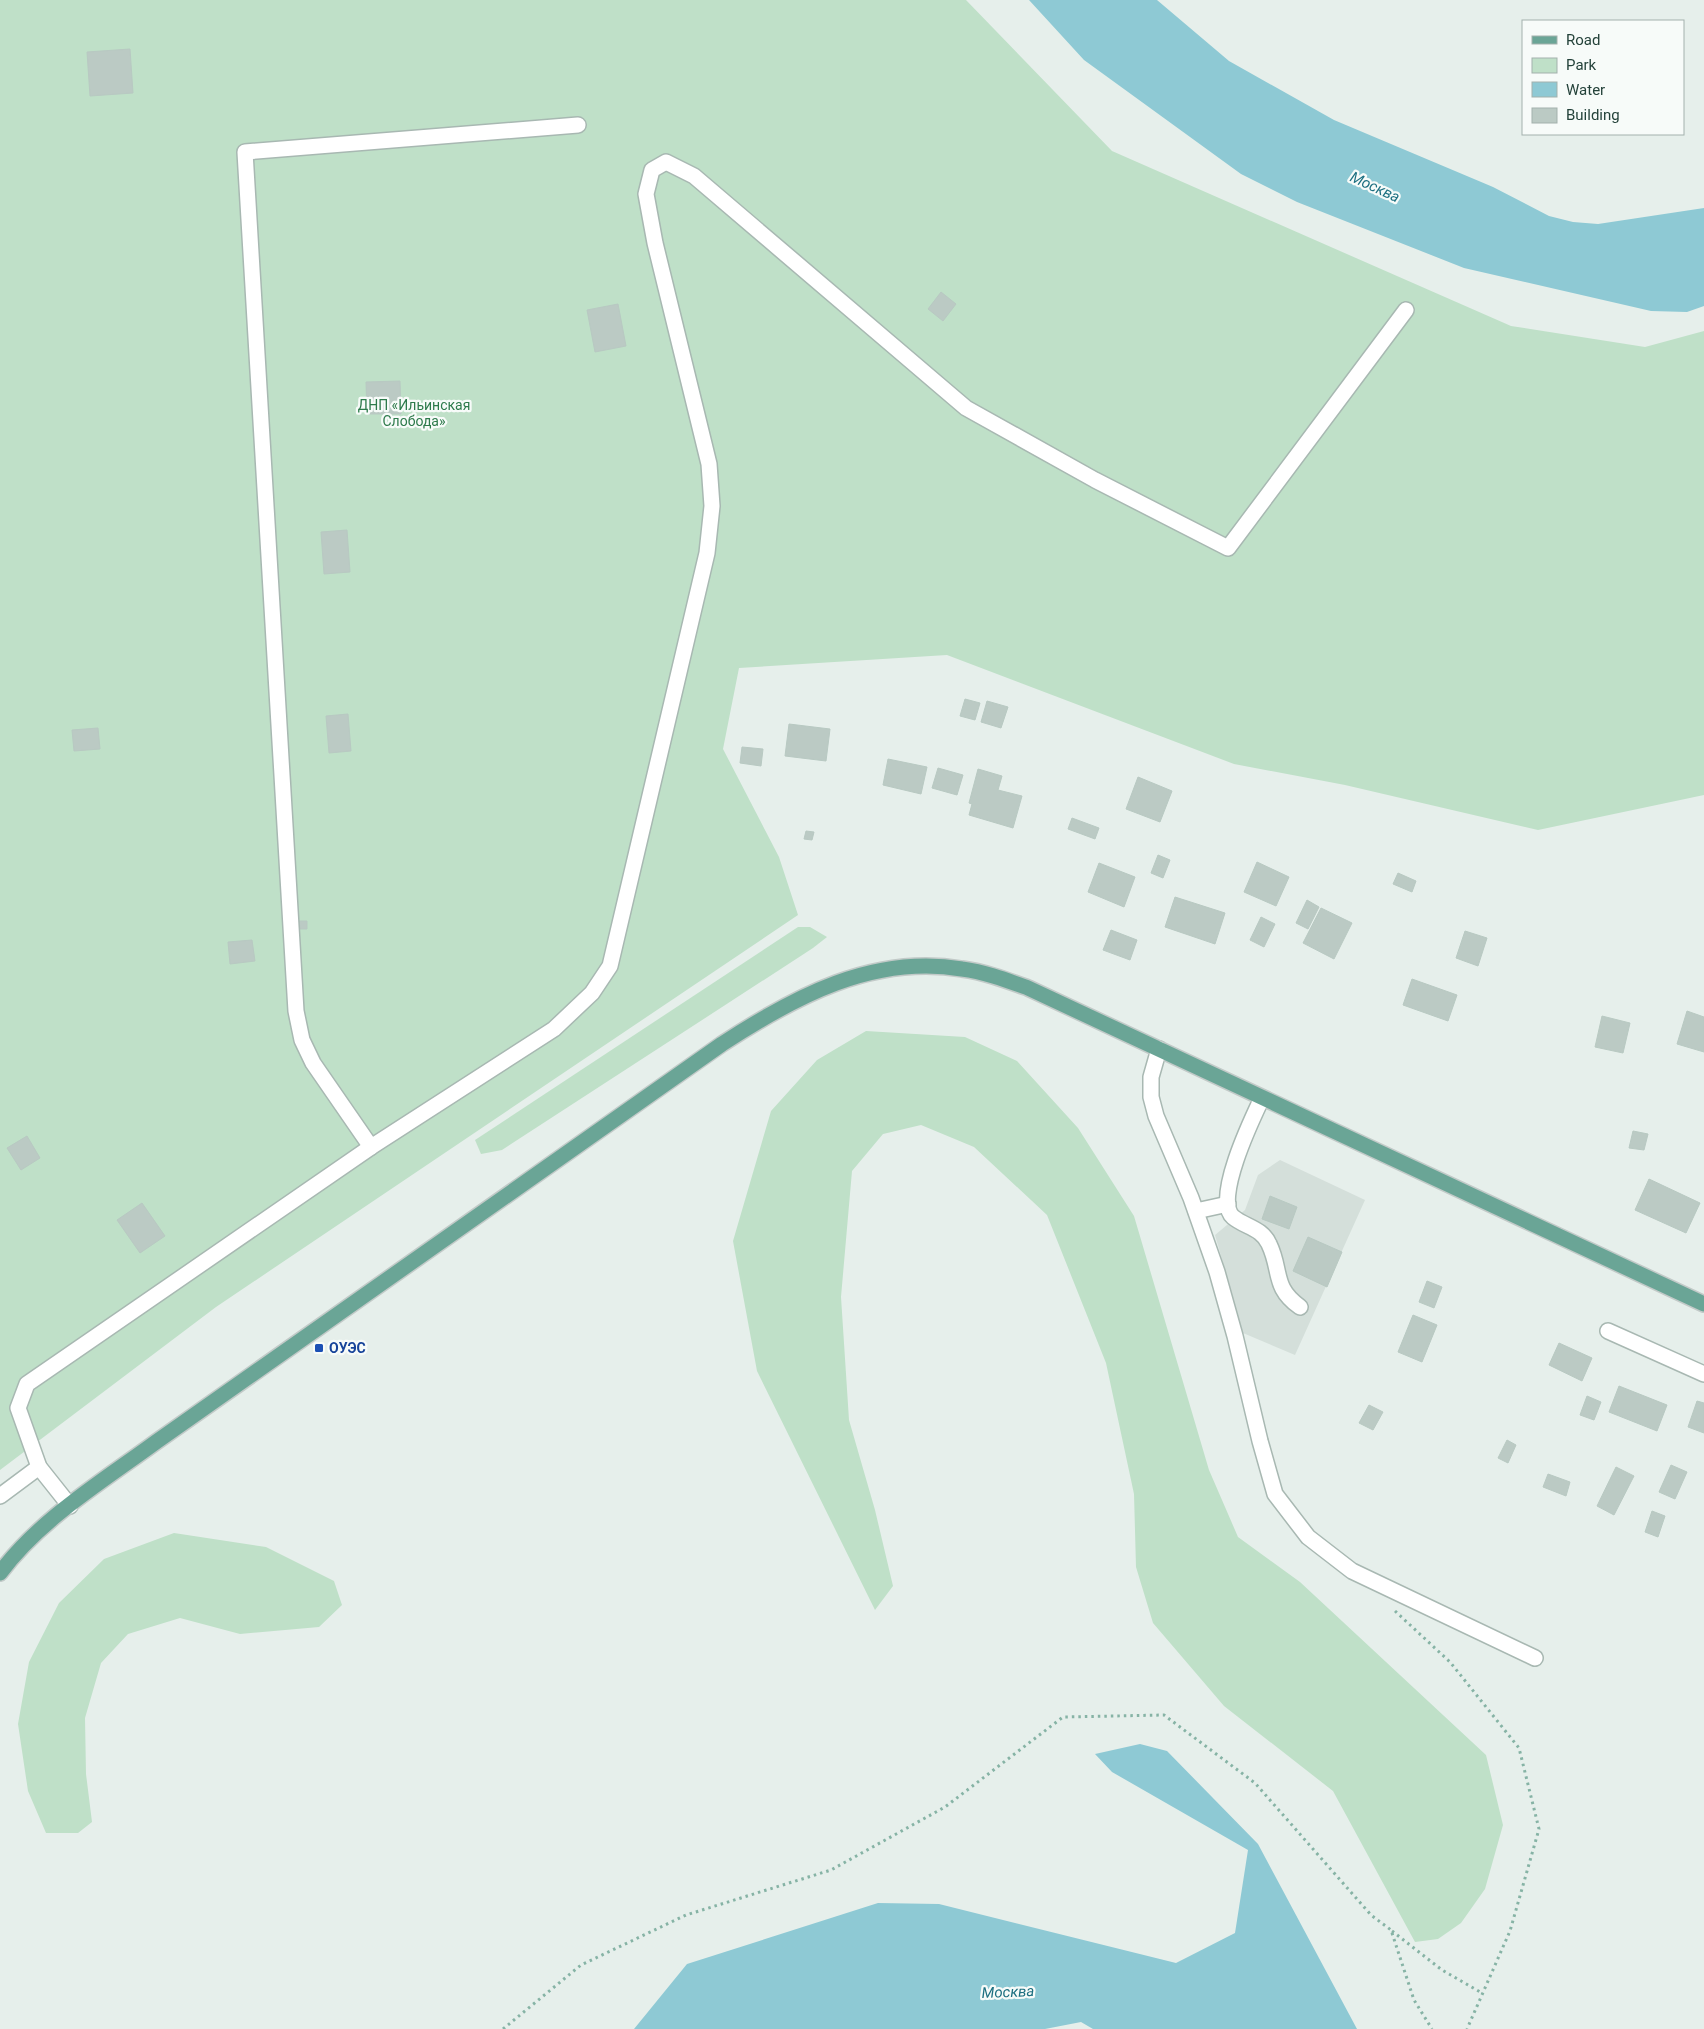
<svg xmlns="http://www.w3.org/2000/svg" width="1704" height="2029" viewBox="0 0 1704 2029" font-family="Roboto,sans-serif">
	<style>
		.built { fill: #d4dfda }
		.green { fill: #bfe0c8 }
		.water { fill: #8ec9d4 }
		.building { fill: #bbcac4; stroke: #b8c9c2 }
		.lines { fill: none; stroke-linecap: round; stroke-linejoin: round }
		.minor-casing { stroke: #a8b8b2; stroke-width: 18 }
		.major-casing { stroke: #c2cac8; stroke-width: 18 }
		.path { stroke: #86b3a5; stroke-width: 3; stroke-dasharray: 2.5 4; stroke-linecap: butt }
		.minor { stroke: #fff; stroke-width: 15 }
		.major { stroke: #6aa596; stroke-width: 15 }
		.transit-dot { fill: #1a4fb4; stroke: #f7fbf9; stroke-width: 2 }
		.labels { text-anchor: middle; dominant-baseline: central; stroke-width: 4.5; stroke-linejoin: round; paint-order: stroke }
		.park-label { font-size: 14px; fill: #2d7a4b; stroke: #f7fbf9 }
		.transit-label { font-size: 14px; font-weight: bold; fill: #164399; stroke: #f7fbf9; text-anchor: start }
		.water-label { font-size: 15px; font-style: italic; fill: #1c6f80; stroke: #f7fbf9 }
	</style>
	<rect width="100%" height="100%" fill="#e6efeb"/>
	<path class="built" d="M1280 1160 1365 1200 1295 1355 1243 1333 1215 1235 1245 1210 1258 1175Z"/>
	<g class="green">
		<path d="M0 0H966L1112 151 1511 326 1645 347 1704 331V795L1538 830 1345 785 1234 764 947 655 739 668 723 749 779 857 798 915 216 1307 0 1470Z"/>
		<path d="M798 927H810L827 937 813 948 502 1150 481 1154 475 1140Z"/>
		<path d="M866 1031 965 1037 1017 1061 1078 1128 1134 1216 1209 1470 1238 1537 1300 1582 1486 1755 1503 1825 1485 1889 1461 1923 1438 1939 1415 1942 1333 1791 1224 1706 1153 1623 1136 1567 1134 1494 1106 1363 1047 1215 974 1147 921 1125 883 1134 852 1171 841 1297 849 1420 875 1510 893 1586 875 1610 757 1371 733 1241 771 1111 817 1060Z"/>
		<path d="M174 1533 266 1547 334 1581 342 1605 319 1627 240 1634 180 1618 128 1634 101 1663 85 1718 86 1774 92 1822 78 1833H46L28 1791 18 1724 29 1662 59 1603 104 1559Z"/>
	</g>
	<g class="water">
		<path d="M1029 0H1157L1229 61 1334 120 1493 187 1549 216 1573 222 1598 224 1704 208V306L1687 312 1651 311 1464 268 1297 202 1241 174 1084 60Z"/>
		<path d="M1140 1744 1167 1751 1258 1844 1357 2029H1093L1081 2022 1045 2029H634L687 1964 878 1903 939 1904 1176 1963 1235 1933 1248 1850 1112 1772 1095 1754Z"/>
	</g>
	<g class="building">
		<path d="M130 49 133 93 90 96 87 52Z"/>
		<path d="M941 292 956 304 943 321 928 309Z"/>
		<path d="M618 304 626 346 595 352 587 310Z"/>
		<path d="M400 381 401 414H367L366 382Z"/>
		<path d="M347 530 350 572 324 574 321 532Z"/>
		<path d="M965 699 980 703 975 720 960 716Z"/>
		<path d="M987 701 1008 707 1001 728 981 722Z"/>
		<path d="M348 714 351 751 329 753 326 716Z"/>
		<path d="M789 724 830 729 826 761 785 756Z"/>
		<path d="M98 728 100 749 74 751 72 730Z"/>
		<path d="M742 747 763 749 761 766 740 763Z"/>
		<path d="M888 759 927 767 921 794 883 785Z"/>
		<path d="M938 768 963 775 957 795 932 788Z"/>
		<path d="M978 769 1002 776 998 790 1022 796 1013 828 969 815 972 804 969 803Z"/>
		<path d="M1138 777 1172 791 1160 822 1126 809Z"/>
		<path d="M1072 818 1099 828 1095 839 1068 829Z"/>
		<path d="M806 831 814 832 812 840 804 839Z"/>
		<path d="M1158 855 1170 860 1163 878 1151 873Z"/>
		<path d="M1257 862 1289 877 1276 906 1244 892Z"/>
		<path d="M1099 863 1135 877 1124 907 1088 892Z"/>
		<path d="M1398 873 1416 881 1412 892 1393 884Z"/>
		<path d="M1175 897 1225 913 1215 944 1165 927Z"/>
		<path d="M1307 900 1319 907 1308 929 1296 923Z"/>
		<path d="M1321 908 1352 923 1334 959 1303 943Z"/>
		<path d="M1261 917 1275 924 1264 947 1250 940Z"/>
		<path d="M299 921H307V929H300Z"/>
		<path d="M1111 930 1137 940 1130 960 1103 950Z"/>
		<path d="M1465 931 1487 938 1478 966 1456 958Z"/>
		<path d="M252 940 255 961 230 964 228 942Z"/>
		<path d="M1412 979 1457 995 1448 1021 1403 1005Z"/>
		<path d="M1687 1011 1704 1017V1052L1677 1044Z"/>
		<path d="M1602 1016 1630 1023 1623 1053 1595 1047Z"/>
		<path d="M1633 1131 1648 1134 1644 1150 1629 1148Z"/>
		<path d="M27 1136 40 1158 21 1170 7 1148Z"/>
		<path d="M1649 1179 1700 1203 1686 1233 1635 1210Z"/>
		<path d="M1270 1196 1297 1207 1289 1229 1262 1219Z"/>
		<path d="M142 1203 165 1236 140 1253 117 1220Z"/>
		<path d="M1308 1237 1342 1252 1327 1287 1293 1271Z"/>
		<path d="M1427 1281 1442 1287 1434 1308 1419 1302Z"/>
		<path d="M1413 1315 1437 1325 1422 1362 1398 1352Z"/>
		<path d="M1559 1343 1592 1358 1582 1381 1549 1365Z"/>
		<path d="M1619 1386 1667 1405 1657 1431 1609 1412Z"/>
		<path d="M1587 1396 1601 1402 1594 1420 1580 1415Z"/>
		<path d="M1697 1401 1704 1403V1433L1688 1427Z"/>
		<path d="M1369 1405 1383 1412 1373 1430 1359 1423Z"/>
		<path d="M1507 1440 1516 1445 1508 1463 1498 1458Z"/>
		<path d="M1671 1465 1687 1472 1675 1499 1659 1492Z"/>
		<path d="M1616 1467 1634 1476 1614 1515 1597 1506Z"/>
		<path d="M1548 1474 1570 1482 1566 1496 1543 1487Z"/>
		<path d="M1652 1511 1665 1516 1658 1537 1645 1532Z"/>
	</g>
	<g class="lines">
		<g class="minor-casing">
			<g id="minor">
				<path d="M1159 1049 1151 1077V1097L1156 1116 1191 1198 1217 1272 1235 1336 1260 1441 1275 1494 1308 1537 1352 1571 1535 1658"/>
				<path d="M1262 1098C1252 1119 1213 1200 1233 1217 1245 1227 1262 1228 1269 1244 1282 1271 1272 1287 1300 1307"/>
				<path d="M371 1147 313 1063 302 1040 296 1011 245 152 578 125"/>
				<path d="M1196 1211 1228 1204"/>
				<path d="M1608 1331 1704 1374"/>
				<path d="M0 1496 39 1467"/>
				<path d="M70 1506 39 1467 18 1408 27 1384 371 1147 554 1029 592 993 610 966 707 553 712 506 709 464 655 243 646 194 652 170 666 162 694 176 966 408 1095 480 1228 548 1406 310"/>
			</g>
		</g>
		<g class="major-casing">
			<path id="major" d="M0 1573C40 1519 103 1481 156 1442L722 1044C794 997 873 954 962 969 985 972 1006 980 1028 988L1704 1304"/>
		</g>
		<g class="path">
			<path d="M1395 1611 1450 1662 1519 1748 1539 1829 1510 1931 1467 2029"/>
			<path d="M1392 1931 1442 1970 1482 1993"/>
			<path d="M503 2029 581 1965 686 1915 831 1870 945 1807 1063 1717 1164 1715 1255 1783 1371 1915 1391 1930 1414 2000 1432 2029"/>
		</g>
		<use href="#minor" class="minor"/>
		<use href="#major" class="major"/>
	</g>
	<rect class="transit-dot" x="314" y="1343" width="10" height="10" rx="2.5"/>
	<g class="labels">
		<g class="park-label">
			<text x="414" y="405">ДНП «Ильинская<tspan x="414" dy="16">Слобода»</tspan></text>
		</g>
		<g class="transit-label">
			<text x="329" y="1348">ОУЭС</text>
		</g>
		<g class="water-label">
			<text transform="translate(1375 187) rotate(25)">Москва</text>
			<text transform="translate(1008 1992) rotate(-2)">Москва</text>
		</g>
	</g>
	<rect x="1522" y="20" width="162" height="115" fill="#f7fbf9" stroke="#a3b1ad"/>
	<rect x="1532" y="36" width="25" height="8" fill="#6aa596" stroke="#a3b1ad"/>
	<text x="1566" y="45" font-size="15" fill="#24423a">Road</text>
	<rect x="1532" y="58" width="25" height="15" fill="#bfe0c8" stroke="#a3b1ad"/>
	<text x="1566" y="70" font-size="15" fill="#24423a">Park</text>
	<rect x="1532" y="82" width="25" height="15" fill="#8ec9d4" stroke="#a3b1ad"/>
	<text x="1566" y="95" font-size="15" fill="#24423a">Water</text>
	<rect x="1532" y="108" width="25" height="15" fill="#bbcac4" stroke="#a3b1ad"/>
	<text x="1566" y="120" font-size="15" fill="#24423a">Building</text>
</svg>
